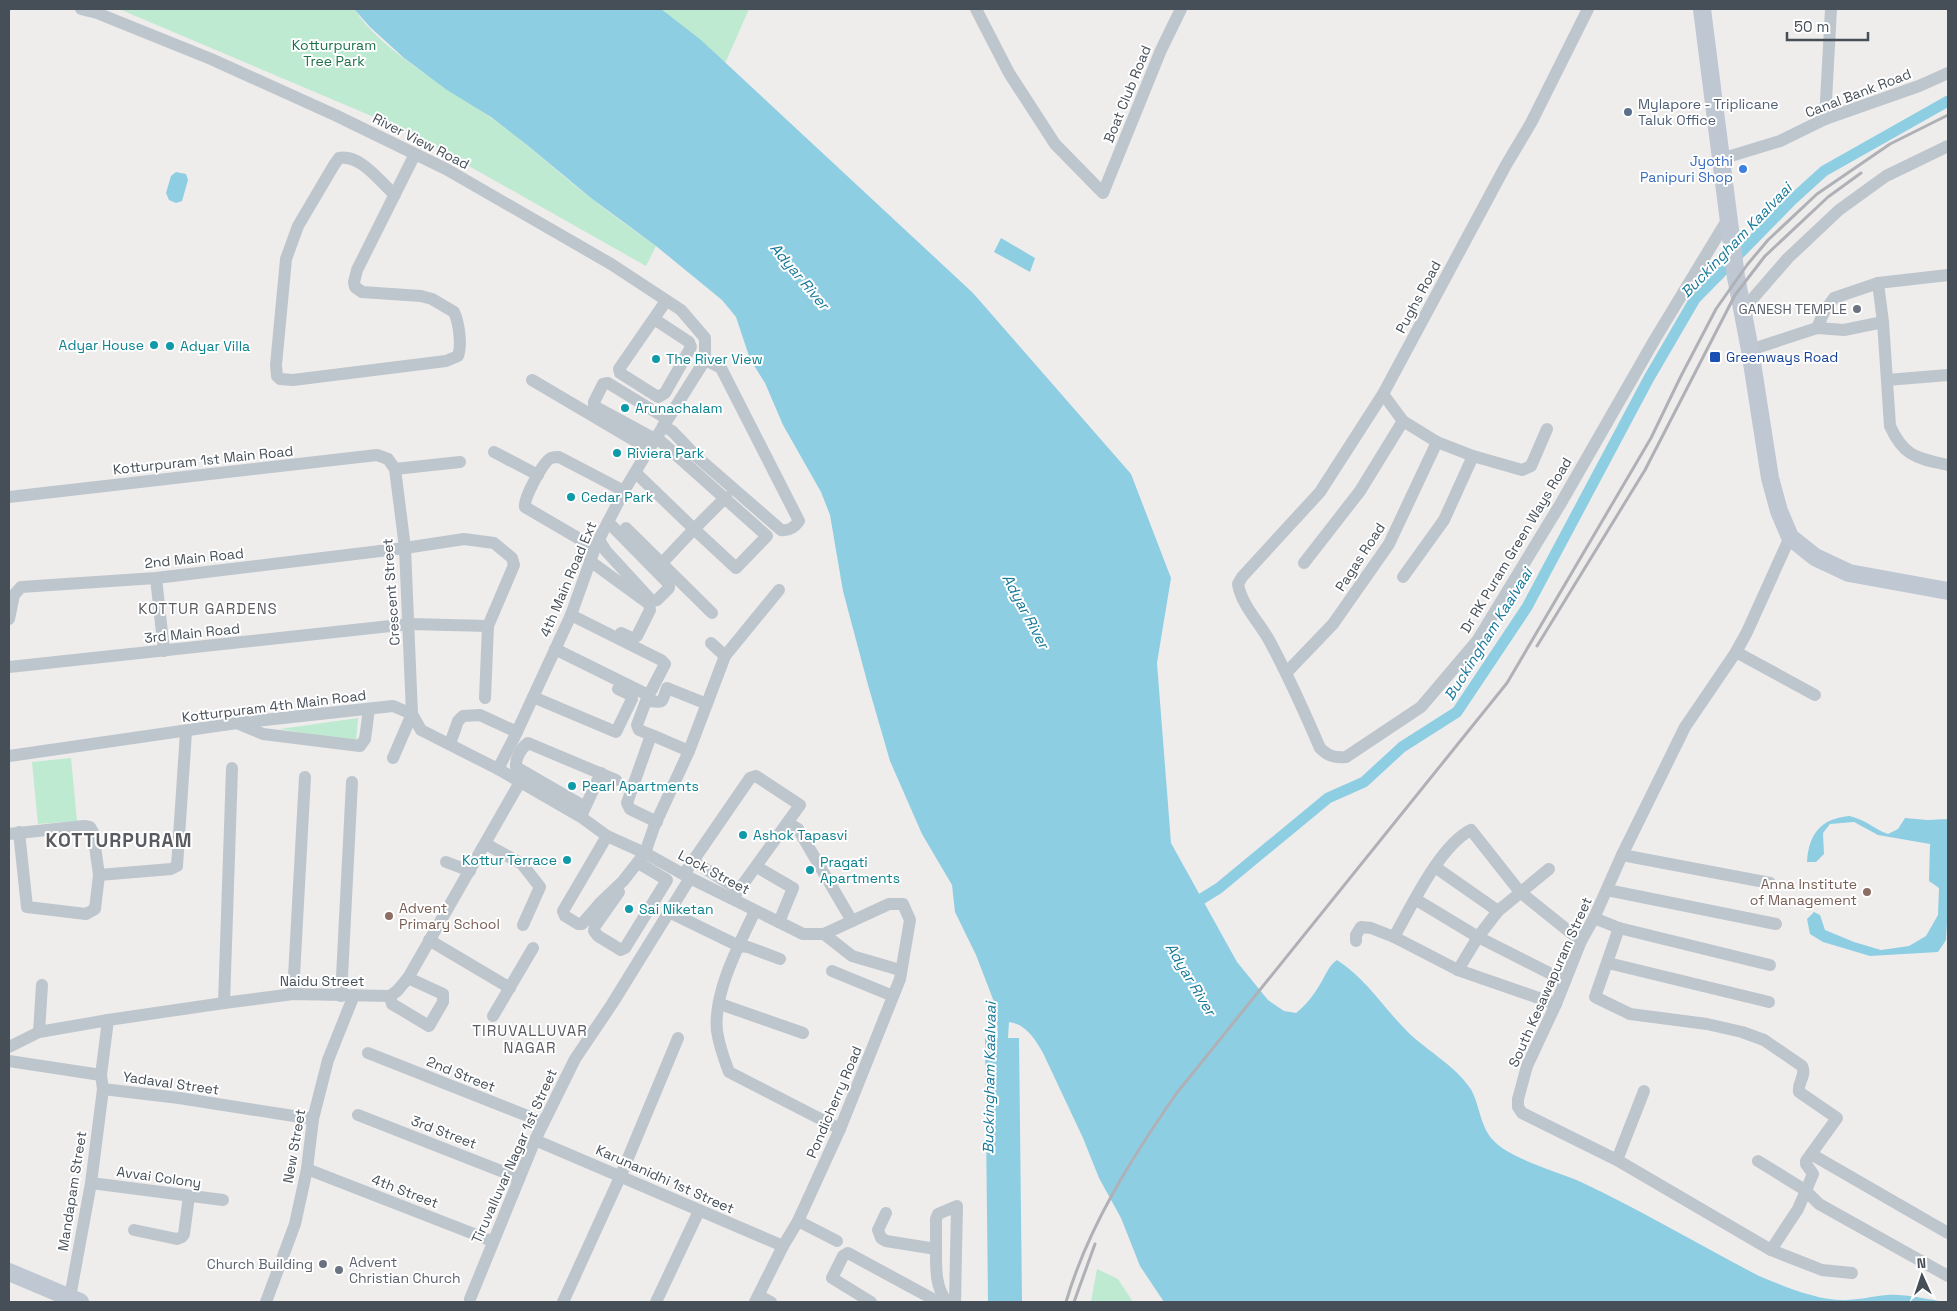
<svg xmlns="http://www.w3.org/2000/svg" width="1957" height="1311" viewBox="0 0 1957 1311" font-family="'Space Grotesk',sans-serif">
	<style>
		.green { fill: #bdead0 }
		.water { fill: #8ecee3 }
		.lines { fill: none; stroke-linecap: round; stroke-linejoin: round }
		.canal { stroke: #8ecee3; stroke-width: 11 }
		.street { stroke: #bec6cd; stroke-width: 12 }
		.secondary { stroke: #bec7d2; stroke-width: 18 }
		.rail { stroke: #afb1b6; stroke-width: 3 }
		.service-dot { fill: #5c6f8a; stroke: #fff; stroke-width: 2 }
		.shop-dot { fill: #3f7fe0; stroke: #fff; stroke-width: 2 }
		.worship-dot { fill: #6b7280; stroke: #fff; stroke-width: 2 }
		.culture-dot { fill: #0f9aa8; stroke: #fff; stroke-width: 2 }
		.transit-dot { fill: #1a4fb4; stroke: #fff; stroke-width: 2 }
		.education-dot { fill: #8d6e63; stroke: #fff; stroke-width: 2 }
		.labels { text-anchor: middle; dominant-baseline: central; stroke-width: 4; stroke-linejoin: round; paint-order: stroke }
		.park-label { font-size: 14px; fill: #1e724b; stroke: #fff }
		.street-label { font-size: 14px; fill: #464f58; stroke: #fff }
		.service-label { font-size: 14px; fill: #4e5e75; stroke: #fff; text-anchor: start }
		.shop-label { font-size: 14px; fill: #366cbe; stroke: #fff; text-anchor: end }
		.worship-label { font-size: 14px; fill: #5b616d; stroke: #fff; text-anchor: end }
		.culture-label { font-size: 14px; fill: #0d838f; stroke: #fff; text-anchor: start }
		.transit-label { font-size: 14px; fill: #164399; stroke: #fff; text-anchor: start }
		.education-label { font-size: 14px; fill: #785e54; stroke: #fff; text-anchor: end }
		.water-label { font-size: 15px; font-style: italic; fill: #187999; stroke: #fff }
		.neighbourhood-label { font-size: 15px; letter-spacing: 1px; fill: #5a5c61; stroke: #fff }
		.district-label { font-size: 19px; font-weight: bold; letter-spacing: 1px; fill: #5a5c61; stroke: #fff }
	</style>
	<rect width="100%" height="100%" fill="#efecec"/>
	<g class="green">
		<path d="M119 9H354C383 53 448 87 490 117 526 142 557 172 591 198 612 215 634 230 656 246L646 266 407 131Z"/>
		<path d="M647 9H749L723 68Z"/>
		<path d="M358 718 356 742 280 729Z"/>
		<path d="M71 758 77 821 38 824 32 762Z"/>
		<path d="M1097 1269 1118 1279 1133 1302H1091Z"/>
	</g>
	<g class="water">
		<path d="M354 9H661L701 40 973 293 1131 474 1171 578 1157 663 1171 843 1237 962 1268 1000 1284 1011 1296 1013C1305 1006 1313 996 1319 986 1325 977 1328 966 1337 960 1364 977 1381 1004 1403 1027 1423 1049 1453 1063 1470 1088 1479 1101 1480 1127 1493 1140 1510 1159 1557 1171 1581 1182 1642 1211 1700 1245 1759 1276 1786 1287 1816 1300 1844 1300 1859 1300 1873 1296 1887 1295 1906 1294 1925 1299 1944 1302H1164L1140 1266 1121 1218 1099 1178 1083 1138 1043 1053C1035 1039 1026 1024 1009 1022L1008 1038H1019L1022 1302H988L985 1038H998L996 1007 976 955 955 912 952 885 922 834 890 761 868 685 843 591 830 515 821 492 783 425 765 383 750 359 736 317 722 300 656 246 591 198 527 145 491 117 447 90 404 58 370 27Z"/>
		<path d="M176 172 186 174 188 180 182 201 176 203 169 200 166 193 171 176Z"/>
		<path d="M1001 238 1035 258 1030 272 994 252Z"/>
		<path d="M1849 816C1867 820 1872 828 1888 834L1898 829 1905 818 1927 820 1948 819V905L1946 940 1938 952 1870 956 1823 942 1810 934 1807 919 1814 912 1820 915 1825 930 1854 942 1881 950 1909 946 1926 936 1938 915 1939 888 1929 881 1930 844 1878 835 1854 822 1830 824 1823 833 1824 854 1816 862H1807C1809 834 1820 819 1849 816Z"/>
	</g>
	<g class="lines">
		<path class="canal" d="M1190 906 1219 888 1328 798 1364 782 1402 747 1457 712 1527 607 1649 378 1695 299 1792 200 1824 171 1948 101"/>
		<g class="street">
			<path d="M81 9 97 13 211 59 335 115 446 169 611 264 681 310 705 338V360L649 449 624 491 596 545 571 615 515 736 498 769"/>
			<path d="M976 9 1009 73 1055 144 1103 193 1161 50 1181 9"/>
			<path d="M1588 9 1531 123 1506 165 1383 394 1320 492 1242 577 1238 584C1241 604 1259 622 1269 640 1288 675 1304 711 1320 748 1328 756 1334 758 1346 757L1421 707 1477 641 1561 503 1655 339 1729 217"/>
			<path d="M1825 119 1831 9"/>
			<path d="M1721 159 1780 141 1825 119 1919 86 1948 73"/>
			<path d="M395 195C380 182 361 154 339 158L334 165 298 226 286 259 276 365 277 376 280 379 293 380 446 361 458 356C462 345 459 323 454 312L432 299 421 296 362 292 355 287 354 282 357 270 415 154"/>
			<path d="M1878 283 1883 322 1890 426C1904 457 1917 458 1948 465"/>
			<path d="M1742 311 1788 258 1839 210 1886 176 1948 146"/>
			<path d="M654 319 689 342 691 347 665 393 658 397 620 373 619 369 666 301"/>
			<path d="M1817 328 1844 330 1883 322"/>
			<path d="M1750 350 1817 328 1824 312 1834 298 1878 283 1948 275"/>
			<path d="M532 380 649 449"/>
			<path d="M1887 380 1948 375"/>
			<path d="M1383 394 1403 421 1437 442 1473 456 1522 470 1531 466 1547 429"/>
			<path d="M663 426 672 431 696 456 781 530C789 531 794 528 799 521L721 368 705 360"/>
			<path d="M656 437 767 536 736 568 694 529 662 563"/>
			<path d="M655 439 594 406V402L603 384 608 383 667 419"/>
			<path d="M494 452 538 475"/>
			<path d="M395 469 460 462"/>
			<path d="M636 473 694 529 726 497"/>
			<path d="M9 497 377 455 388 459 395 469 405 548 412 714 393 758"/>
			<path d="M626 528 712 613"/>
			<path d="M1790 537 1747 632 1736 652 1685 727 1622 855 1594 918 1581 941 1556 1004 1527 1066 1518 1099V1107L1522 1113 1617 1160 1771 1250 1822 1270 1852 1273"/>
			<path d="M599 540 606 551 652 601 657 600 669 588V584L608 522"/>
			<path d="M596 545H590L525 507C523 499 543 462 551 458 554 457 556 457 559 457L624 491"/>
			<path d="M590 561 649 604 650 610 637 636 632 638 621 633"/>
			<path d="M1304 563 1360 491 1403 421"/>
			<path d="M1403 577 1444 520 1473 456"/>
			<path d="M156 578 164 651"/>
			<path d="M9 619 14 595 21 587 156 578 405 548 464 539 494 543 512 558 514 565 488 626 485 698"/>
			<path d="M711 643 725 656"/>
			<path d="M555 649 644 693H650L665 664 661 660 571 615"/>
			<path d="M1736 652 1815 695"/>
			<path d="M9 667 409 624 488 626"/>
			<path d="M1286 673 1333 624 1389 544 1437 442"/>
			<path d="M533 697 616 732 632 699 631 695 618 689"/>
			<path d="M239 724 263 734 360 746 365 739 369 709"/>
			<path d="M654 736 639 730 637 725 646 701C664 701 660 707 667 688L707 704"/>
			<path d="M448 743 451 741 458 721 463 716 480 715 517 732"/>
			<path d="M9 756 237 723 393 706 412 714 421 730 498 769 581 817 607 836 647 854 690 878 803 934H824L889 904H903L910 920 900 979 840 1129 798 1221 783 1246 755 1302"/>
			<path d="M585 807 516 767C515 759 521 748 528 743L616 780"/>
			<path d="M582 814 601 773"/>
			<path d="M657 822 630 809 627 803 650 738 654 736 689 751"/>
			<path d="M19 832 27 907 86 914 95 909 99 875"/>
			<path d="M9 834 84 826 90 827 93 832 99 875 171 869 177 866 186 732"/>
			<path d="M784 835 789 827 793 826 798 829 852 921"/>
			<path d="M607 836 563 911 565 916 578 924H582L601 902 623 881 645 853 654 827 689 751 725 656 779 590"/>
			<path d="M486 844 522 864 540 887 523 925"/>
			<path d="M1622 855 1770 883"/>
			<path d="M693 861 739 890"/>
			<path d="M446 862 470 871"/>
			<path d="M1435 867 1498 911"/>
			<path d="M762 870 793 888 779 922"/>
			<path d="M684 874 750 778 756 776 800 805 733 898"/>
			<path d="M1607 890 1776 924"/>
			<path d="M619 892 595 926 594 931 598 936 621 950 625 948 667 880 640 864"/>
			<path d="M1415 899 1478 937 1565 981"/>
			<path d="M755 911C739 945 713 993 717 1031 719 1045 724 1059 729 1072L840 1129"/>
			<path d="M669 912 739 946 748 947 780 959"/>
			<path d="M1594 918 1619 928 1770 965"/>
			<path d="M1619 928 1595 997 1630 1014 1707 1024 1742 1032 1764 1040 1802 1066C1807 1076 1797 1082 1799 1092L1837 1118 1806 1161V1164L1813 1174 1798 1209 1771 1250"/>
			<path d="M824 934 852 956 900 970"/>
			<path d="M1394 937C1411 907 1440 845 1471 830L1520 892 1581 941"/>
			<path d="M429 940 510 988"/>
			<path d="M1356 941V935L1361 927 1371 928 1394 937 1458 970 1556 1004"/>
			<path d="M1608 963 1769 1002"/>
			<path d="M1458 970 1478 937 1498 911 1549 869"/>
			<path d="M832 971 893 996"/>
			<path d="M293 994 305 777"/>
			<path d="M341 996 352 782"/>
			<path d="M390 996 392 1004 429 1026 443 1002V994L408 978"/>
			<path d="M224 1003 232 768"/>
			<path d="M720 1004 803 1033"/>
			<path d="M493 1016 533 948"/>
			<path d="M39 1032 42 985"/>
			<path d="M9 1047 39 1032 108 1020 224 1003 293 994 390 996 397 991 408 978 520 782"/>
			<path d="M368 1053 543 1122"/>
			<path d="M9 1061 101 1075 103 1089 179 1098 313 1119"/>
			<path d="M101 1075 108 1020"/>
			<path d="M358 1115 519 1178"/>
			<path d="M535 1140 783 1246"/>
			<path d="M1811 1154 1948 1233"/>
			<path d="M1617 1160 1644 1091"/>
			<path d="M1758 1161 1805 1190 1819 1204 1948 1276"/>
			<path d="M307 1169 492 1241"/>
			<path d="M91 1183 223 1200"/>
			<path d="M886 1213 878 1230 881 1238 886 1241 936 1249C936 1268 935 1287 947 1302"/>
			<path d="M798 1221 837 1241"/>
			<path d="M134 1230 177 1239 182 1237 184 1234 189 1196"/>
			<path d="M936 1249V1219L938 1214 957 1206 955 1302"/>
			<path d="M759 1296 771 1302"/>
			<path d="M70 1297 91 1183 103 1089"/>
			<path d="M470 1299 535 1140 575 1059 612 1004 690 878"/>
			<path d="M266 1302 295 1224 307 1169 313 1119 328 1060 354 995"/>
			<path d="M563 1302 621 1175 678 1038"/>
			<path d="M656 1302 699 1211"/>
			<path d="M871 1302 832 1278 843 1256 848 1253 931 1298 934 1302"/>
		</g>
		<g class="secondary">
			<path d="M1702 9 1736 277 1750 350 1770 478 1779 511 1790 537 1815 557 1849 573 1948 591"/>
			<path d="M9 1272 80 1302"/>
		</g>
		<g class="rail">
			<path d="M1537 646 1645 470 1735 295 1765 256 1828 197 1861 173"/>
			<path d="M1066 1302C1088 1227 1131 1159 1176 1094L1507 683 1651 438 1681 376 1716 309 1747 265 1768 240 1817 194 1890 144 1948 115"/>
			<path d="M1074 1302 1095 1244"/>
		</g>
	</g>
	<circle class="service-dot" cx="1628" cy="112" r="5"/>
	<circle class="shop-dot" cx="1743" cy="169" r="5"/>
	<g class="worship-dot">
		<circle cx="1857" cy="309" r="5"/>
		<circle cx="323" cy="1264" r="5"/>
		<circle cx="339" cy="1270" r="5"/>
	</g>
	<g class="culture-dot">
		<circle cx="154" cy="345" r="5"/>
		<circle cx="170" cy="346" r="5"/>
		<circle cx="656" cy="359" r="5"/>
		<circle cx="625" cy="408" r="5"/>
		<circle cx="617" cy="453" r="5"/>
		<circle cx="571" cy="497" r="5"/>
		<circle cx="572" cy="786" r="5"/>
		<circle cx="743" cy="835" r="5"/>
		<circle cx="567" cy="860" r="5"/>
		<circle cx="810" cy="870" r="5"/>
		<circle cx="629" cy="909" r="5"/>
	</g>
	<rect class="transit-dot" x="1709" y="351" width="12" height="12" rx="2.5"/>
	<g class="education-dot">
		<circle cx="1867" cy="892" r="5"/>
		<circle cx="389" cy="916" r="5"/>
	</g>
	<g class="labels">
		<g class="park-label">
			<text x="334" y="45">Kotturpuram<tspan x="334" dy="16">Tree Park</tspan></text>
		</g>
		<g class="street-label">
			<text transform="translate(1858 93) rotate(-21)">Canal Bank Road</text>
			<text transform="translate(1127 94) rotate(-68)">Boat Club Road</text>
			<text transform="translate(421 141) rotate(27)">River View Road</text>
			<text transform="translate(1418 297) rotate(-62)">Pughs Road</text>
			<text transform="translate(203 460) rotate(-6)">Kotturpuram 1st Main Road</text>
			<text transform="translate(1516 545) rotate(-59)">Dr RK Puram Green Ways Road</text>
			<text transform="translate(1360 557) rotate(-57)">Pagas Road</text>
			<text transform="translate(194 558) rotate(-6)">2nd Main Road</text>
			<text transform="translate(568 579) rotate(-67)">4th Main Road Ext</text>
			<text transform="translate(391 592) rotate(-94)">Crescent Street</text>
			<text transform="translate(192 633) rotate(-6)">3rd Main Road</text>
			<text transform="translate(274 706) rotate(-7)">Kotturpuram 4th Main Road</text>
			<text transform="translate(714 872) rotate(28)">Lock Street</text>
			<text x="322" y="981">Naidu Street</text>
			<text transform="translate(1550 982) rotate(-66)">South Kesawapuram Street</text>
			<text transform="translate(461 1074) rotate(22)">2nd Street</text>
			<text transform="translate(171 1083) rotate(8)">Yadaval Street</text>
			<text transform="translate(834 1102) rotate(-67)">Pondicherry Road</text>
			<text transform="translate(444 1132) rotate(21)">3rd Street</text>
			<text transform="translate(294 1146) rotate(-80)">New Street</text>
			<text transform="translate(514 1156) rotate(-66)">Tiruvalluvar Nagar 1st Street</text>
			<text transform="translate(159 1177) rotate(8)">Avvai Colony</text>
			<text transform="translate(665 1179) rotate(24)">Karunanidhi 1st Street</text>
			<text transform="translate(72 1191) rotate(-81)">Mandapam Street</text>
			<text transform="translate(405 1191) rotate(21)">4th Street</text>
		</g>
		<g class="service-label">
			<text x="1638" y="104">Mylapore - Triplicane<tspan x="1638" dy="16">Taluk Office</tspan></text>
		</g>
		<g class="shop-label">
			<text x="1733" y="161">Jyothi<tspan x="1733" dy="16">Panipuri Shop</tspan></text>
		</g>
		<g class="worship-label">
			<text x="1847" y="309">GANESH TEMPLE</text>
			<text x="349" y="1262" text-anchor="start">Advent<tspan x="349" dy="16">Christian Church</tspan></text>
			<text x="313" y="1264">Church Building</text>
		</g>
		<g class="culture-label">
			<text x="144" y="345" text-anchor="end">Adyar House</text>
			<text x="180" y="346">Adyar Villa</text>
			<text x="666" y="359">The River View</text>
			<text x="635" y="408">Arunachalam</text>
			<text x="627" y="453">Riviera Park</text>
			<text x="581" y="497">Cedar Park</text>
			<text x="582" y="786">Pearl Apartments</text>
			<text x="753" y="835">Ashok Tapasvi</text>
			<text x="557" y="860" text-anchor="end">Kottur Terrace</text>
			<text x="820" y="862">Pragati<tspan x="820" dy="16">Apartments</tspan></text>
			<text x="639" y="909">Sai Niketan</text>
		</g>
		<g class="transit-label">
			<text x="1726" y="357">Greenways Road</text>
		</g>
		<g class="education-label">
			<text x="1857" y="884">Anna Institute<tspan x="1857" dy="16">of Management</tspan></text>
			<text x="399" y="908" text-anchor="start">Advent<tspan x="399" dy="16">Primary School</tspan></text>
		</g>
		<g class="water-label">
			<text transform="translate(1736 240) rotate(-46)">Buckingham Kaalvaai</text>
			<text transform="translate(800 276) rotate(50)">Adyar River</text>
			<text transform="translate(1026 611) rotate(62)">Adyar River</text>
			<text transform="translate(1488 634) rotate(-58)">Buckingham Kaalvaai</text>
			<text transform="translate(1191 979) rotate(59)">Adyar River</text>
			<text transform="translate(989 1078) rotate(-89)">Buckingham Kaalvaai</text>
		</g>
		<g class="neighbourhood-label">
			<text x="208" y="608">KOTTUR GARDENS</text>
			<text x="530" y="1030">TIRUVALLUVAR<tspan x="530" dy="17">NAGAR</tspan></text>
		</g>
		<g class="district-label">
			<text x="119" y="840">KOTTURPURAM</text>
		</g>
	</g>
	<rect width="1957" height="1311" fill="none" stroke="#464f58" stroke-width="20"/>
	<g transform="translate(1922 1276) rotate(357)" stroke="#ffffff" stroke-width="4" paint-order="stroke">
	<path d="M0-4L9 19L0 12L-9 19Z" fill="#464f58"/>
	<text y="-8" font-size="14" font-weight="bold" text-anchor="middle" fill="#464f58">N</text>
	</g>
	<path d="M1787 32v8h81v-8" fill="none" stroke="#464f58" stroke-width="2.5"/>
	<text x="1794" y="32" font-size="15" fill="#464f58" stroke="#ffffff" stroke-width="4" paint-order="stroke">50 m</text>
</svg>
